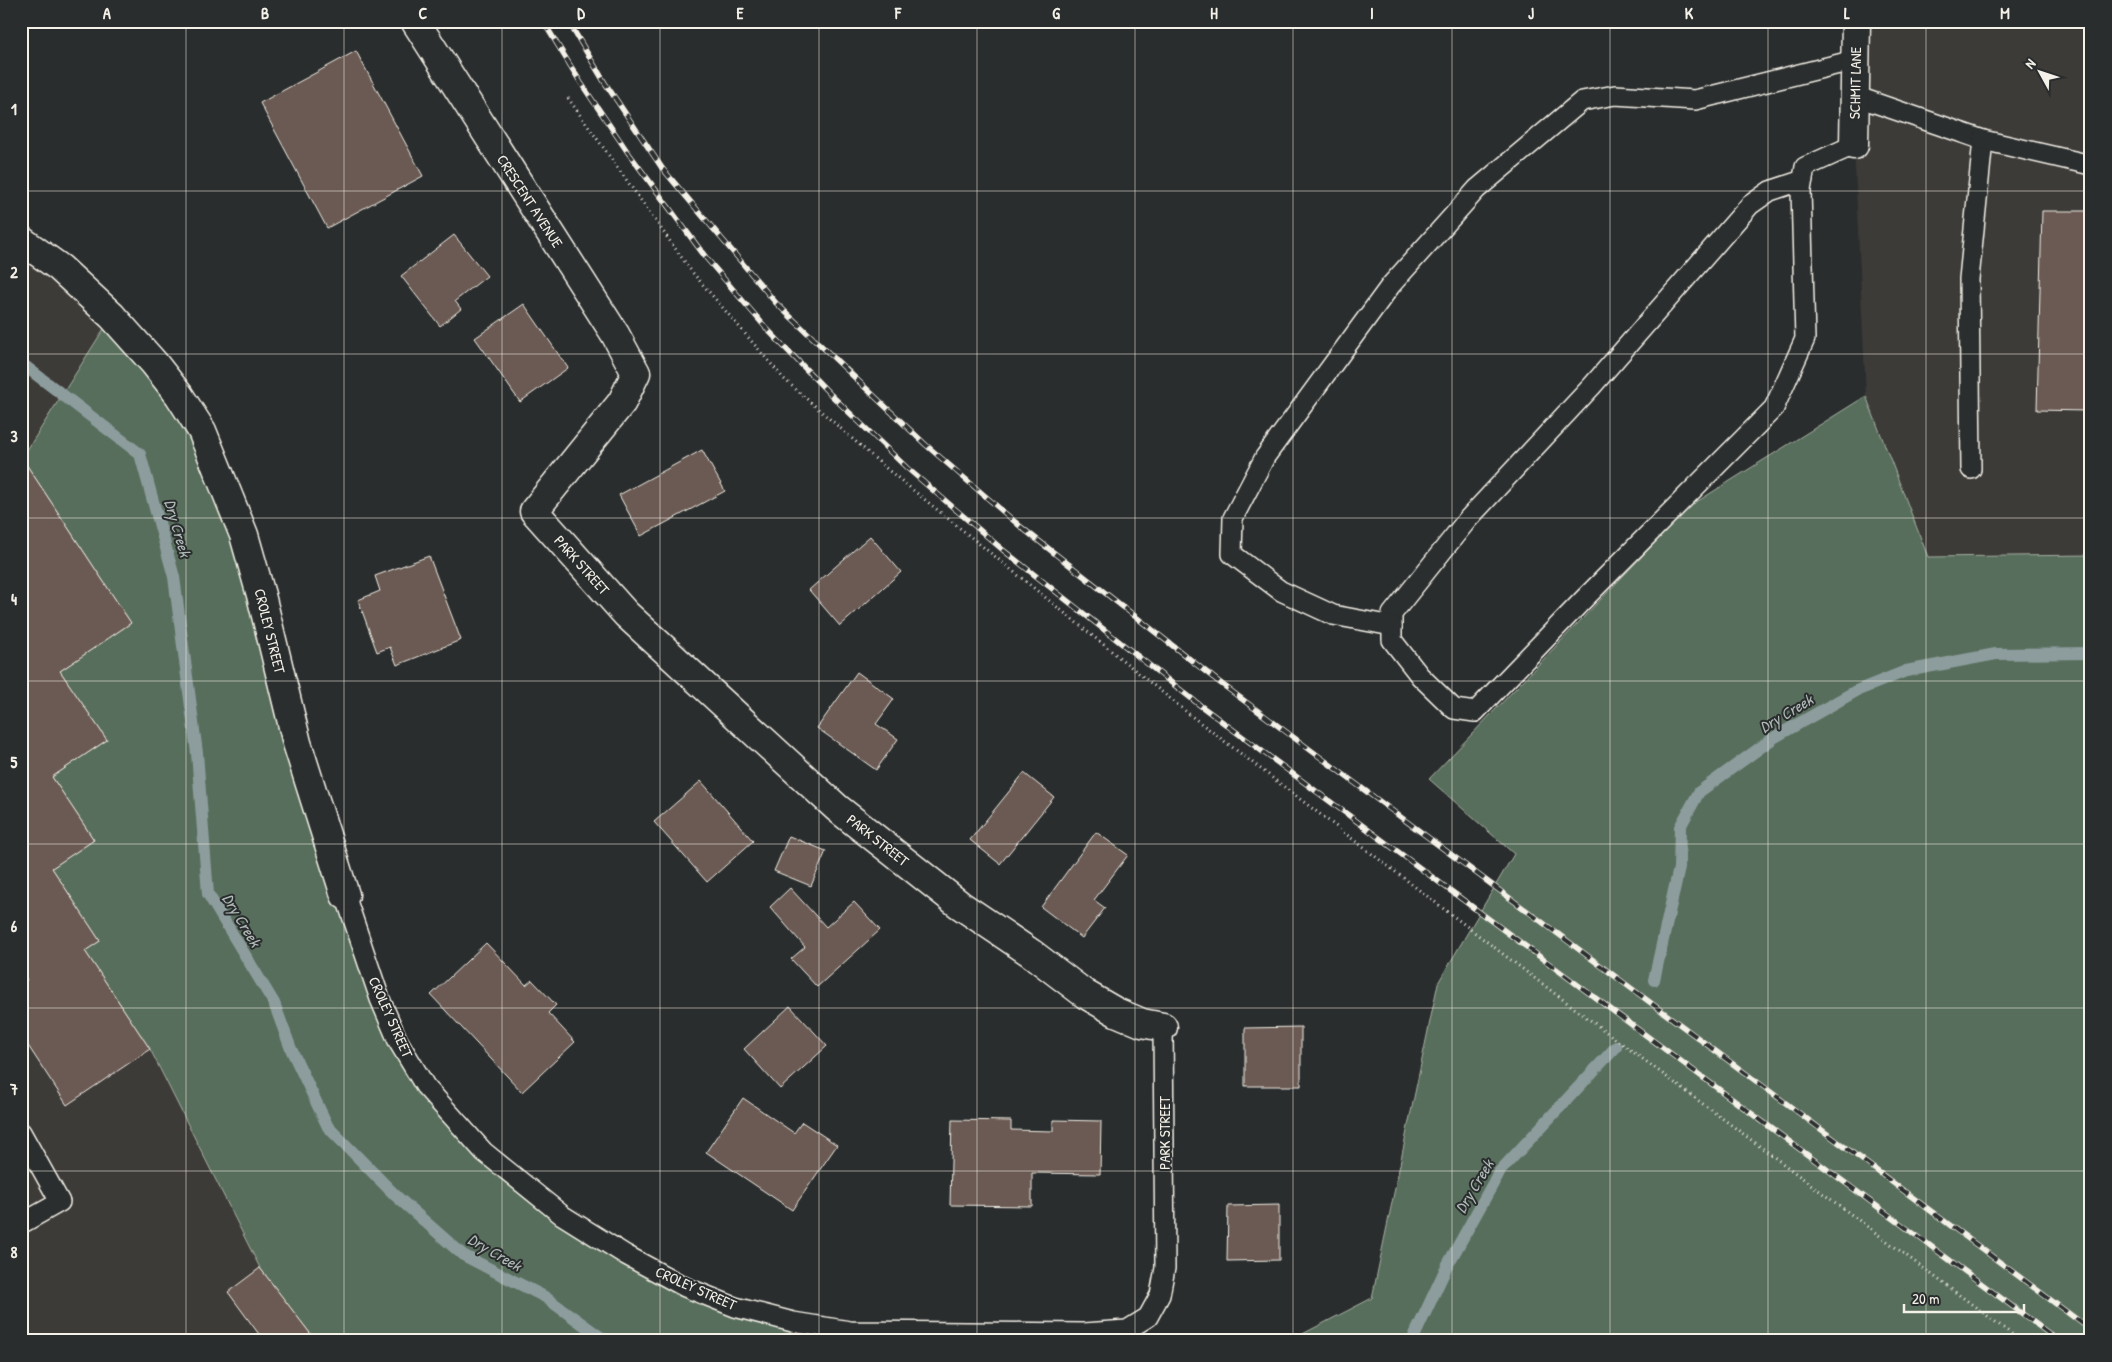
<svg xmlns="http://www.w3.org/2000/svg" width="2112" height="1362" viewBox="0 0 2112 1362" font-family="'Patrick Hand',sans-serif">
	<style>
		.built { fill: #3d3a39 }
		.green { fill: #586e5b; stroke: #a6b0a2 }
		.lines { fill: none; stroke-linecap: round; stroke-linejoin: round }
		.stream { stroke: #8d9d9e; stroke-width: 12 }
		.building { fill: #6a5a53; stroke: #f4f1e8 }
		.lane-casing { stroke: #f4f1e8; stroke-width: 22 }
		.street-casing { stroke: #f4f1e8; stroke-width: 31 }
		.path { stroke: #f4f1e8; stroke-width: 3; stroke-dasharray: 1 4; stroke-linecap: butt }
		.lane { stroke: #2a2d2e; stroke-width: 19 }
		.street { stroke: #2a2d2e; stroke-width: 28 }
		.rail-casing { stroke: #f4f1e8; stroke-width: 5.5 }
		.rail { stroke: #2a2d2e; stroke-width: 4; stroke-dasharray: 11; stroke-linecap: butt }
		.grid { fill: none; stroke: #f4f1e8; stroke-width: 1; stroke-opacity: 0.55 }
		.labels { text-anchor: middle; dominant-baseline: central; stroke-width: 4; stroke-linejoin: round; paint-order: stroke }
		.street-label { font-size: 15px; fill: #f4f1e8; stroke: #2a2d2e }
		.water-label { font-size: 16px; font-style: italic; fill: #afb9b6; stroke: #2a2d2e }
		.neatline { fill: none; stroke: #f4f1e8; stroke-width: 2 }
		.grid-label { font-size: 16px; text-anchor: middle; font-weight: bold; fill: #f4f1e8 }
	</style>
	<rect width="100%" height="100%" fill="#2a2d2e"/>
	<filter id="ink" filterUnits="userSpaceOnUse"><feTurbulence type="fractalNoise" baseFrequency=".02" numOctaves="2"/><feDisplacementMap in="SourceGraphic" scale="10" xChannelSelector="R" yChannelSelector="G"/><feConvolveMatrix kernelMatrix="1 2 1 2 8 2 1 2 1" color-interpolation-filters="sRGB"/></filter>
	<g filter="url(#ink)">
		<g class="built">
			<path d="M1856 21H2091V555L1928 557 1866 396 1854 145Z"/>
			<path d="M21 240 112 316 23 458 131 623 60 671 107 740 94 840 52 868 100 941 85 952 150 1049 260 1268 316 1341H21Z"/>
		</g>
		<g class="green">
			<path d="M112 316 202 431 398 1041 484 1152 626 1255 793 1322 1127 1330 1151 1341H316L260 1268 150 1049 85 951 100 941 52 868 94 840 52 777 107 740 60 671 131 623 22 458Z"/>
			<path d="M1866 396 1928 557 2091 555V1341H1289L1372 1298 1438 983 1514 854 1429 779 1690 506Z"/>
		</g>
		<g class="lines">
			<g class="stream">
				<path d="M21 363 140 454 174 577 197 753 208 894 274 1003 291 1049 328 1127 396 1196 463 1255 545 1297 606 1341"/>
				<path d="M1654 980 1679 868 1680 827 1699 792 1775 737 1856 691 1906 671 1996 654 2091 653"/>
				<path d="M1412 1341 1447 1266 1500 1171 1616 1047"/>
			</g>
		</g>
		<g class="building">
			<path d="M356 51 423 176 327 228 260 103Z"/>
			<path d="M2042 211H2091V457H2088L2087 411 2037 410Z"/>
			<path d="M454 235 487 276 455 301 461 309 440 326 401 276Z"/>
			<path d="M524 304 568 368 520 402 475 338Z"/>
			<path d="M702 450 725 491 641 536 619 495Z"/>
			<path d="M22 458 131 623 60 671 107 740 52 777 94 840 52 868 100 941 85 951 150 1049 67 1105 21 1035V984L27 980 21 971Z"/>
			<path d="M870 536 901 572 840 626 809 590Z"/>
			<path d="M429 556 461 640 397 665 390 647 377 652 358 600 380 591 375 576Z"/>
			<path d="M857 672 894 699 876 724 898 739 876 770 817 728Z"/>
			<path d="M1024 773 1054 797 1000 864 970 840Z"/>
			<path d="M701 781 753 841 707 882 654 822Z"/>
			<path d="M1096 832 1128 855 1094 900 1105 908 1082 938 1041 907Z"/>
			<path d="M789 836 826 851 811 886 774 871Z"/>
			<path d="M790 888 826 927 854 902 880 930 817 987 791 959 805 947 770 907Z"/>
			<path d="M486 943 526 985 532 980 556 1005 548 1013 575 1042 522 1092 431 995Z"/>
			<path d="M790 1006 827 1046 780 1089 744 1049Z"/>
			<path d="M1301 1027V1086H1245V1028Z"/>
			<path d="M743 1098 794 1133 802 1122 837 1145 792 1210 706 1152Z"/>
			<path d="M952 1120 1011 1121V1130L1053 1131V1120L1101 1121 1100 1174 1032 1173V1206L950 1205Z"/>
			<path d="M1279 1205V1260L1227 1261 1228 1206Z"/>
			<path d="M260 1268 316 1341H264L228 1292Z"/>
		</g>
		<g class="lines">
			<g class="lane-casing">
				<g id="lane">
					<path d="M1855 96 1983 140 1969 279 1971 469"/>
					<path d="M1983 140 2091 165"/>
					<path d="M1803 180 1770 191 1750 205 1592 386 1468 519 1392 614V640L1420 676 1454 709 1475 712 1584 599 1774 408 1805 339 1801 190 1805 167 1854 145"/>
					<path d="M1392 626 1333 615 1281 591 1232 554 1233 518 1265 457 1391 285 1477 189 1582 101 1615 95 1695 100 1855 60"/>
					<path d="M345 895 380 999 398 1041 425 1086 484 1152 562 1215 626 1255 685 1287 735 1307 793 1322 850 1331 1084 1333 1127 1330 1148 1317 1160 1295 1165 1268 1163 1027"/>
					<path d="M21 1132 60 1202 21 1224"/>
				</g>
			</g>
			<g class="street-casing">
				<g id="street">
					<path d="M415 21 615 334 636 373 622 402 534 511 626 614 837 808 960 905 1031 953 1085 994 1116 1012 1142 1023 1163 1027"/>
					<path d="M1854 145 1856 21"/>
					<path d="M21 240 60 268 112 316 154 363 179 395 202 431 244 535 261 595 297 743 345 895"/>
				</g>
			</g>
			<path class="path" d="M568 98 692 272 784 379 887 469 1194 718 1554 993 2021 1341"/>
			<use href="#lane" class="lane"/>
			<use href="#street" class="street"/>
			<g class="rail-casing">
				<g id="rail">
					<path d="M543 21 581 83 627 151 707 259 767 329 829 393 907 468 1003 550 1201 706 2059 1341"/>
					<path d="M568 21 605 83 662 168 776 303 926 445 1021 527 1219 682 2091 1330"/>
				</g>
			</g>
			<use href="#rail" class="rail"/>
		</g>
	</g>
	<path class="grid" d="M186 21V1341M344 21V1341M502 21V1341M660 21V1341M819 21V1341M977 21V1341M1135 21V1341M1293 21V1341M1452 21V1341M1610 21V1341M1768 21V1341M1926 21V1341M21 191H2091M21 354H2091M21 518H2091M21 681H2091M21 844H2091M21 1008H2091M21 1171H2091"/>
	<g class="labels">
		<g class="street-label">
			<text transform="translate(1855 83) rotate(-89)">SCHMIT LANE</text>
			<text transform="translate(530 201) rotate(57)">CRESCENT AVENUE</text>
			<text transform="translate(582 565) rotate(48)">PARK STREET</text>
			<text transform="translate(270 631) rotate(76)">CROLEY STREET</text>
			<text transform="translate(878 840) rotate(38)">PARK STREET</text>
			<text transform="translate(391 1017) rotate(66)">CROLEY STREET</text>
			<text transform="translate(1164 1133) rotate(-90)">PARK STREET</text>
			<text transform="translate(696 1288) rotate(24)">CROLEY STREET</text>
		</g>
		<g class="water-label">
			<text transform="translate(178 528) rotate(74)">Dry Creek</text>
			<text transform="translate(1786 713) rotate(-31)">Dry Creek</text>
			<text transform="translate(242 920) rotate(59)">Dry Creek</text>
			<text transform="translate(1474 1186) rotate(-59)">Dry Creek</text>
			<text transform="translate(495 1252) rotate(30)">Dry Creek</text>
		</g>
	</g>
	<rect width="2112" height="1362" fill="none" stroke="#2a2d2e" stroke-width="55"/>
	<g transform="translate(2040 72) rotate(310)" stroke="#2a2d2e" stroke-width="4" paint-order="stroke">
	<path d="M0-4L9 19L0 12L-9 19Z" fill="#f4f1e8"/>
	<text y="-8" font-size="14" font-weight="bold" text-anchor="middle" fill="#f4f1e8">N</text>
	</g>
	<path d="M1904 1304v8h120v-8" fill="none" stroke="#f4f1e8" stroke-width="2.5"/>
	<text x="1912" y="1304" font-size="15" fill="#f4f1e8" stroke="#2a2d2e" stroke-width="4" paint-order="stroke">20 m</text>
	<rect x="28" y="28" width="2056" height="1306" class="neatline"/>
	<g class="grid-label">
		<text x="107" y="19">A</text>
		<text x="265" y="19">B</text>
		<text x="423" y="19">C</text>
		<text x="581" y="19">D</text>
		<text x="740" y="19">E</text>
		<text x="898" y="19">F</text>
		<text x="1056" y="19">G</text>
		<text x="1214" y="19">H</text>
		<text x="1372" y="19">I</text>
		<text x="1531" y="19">J</text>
		<text x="1689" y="19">K</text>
		<text x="1847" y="19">L</text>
		<text x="2005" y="19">M</text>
		<text x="14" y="115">1</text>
		<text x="14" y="278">2</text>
		<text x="14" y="442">3</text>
		<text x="14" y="605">4</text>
		<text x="14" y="768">5</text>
		<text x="14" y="932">6</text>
		<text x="14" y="1095">7</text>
		<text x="14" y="1258">8</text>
	</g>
</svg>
